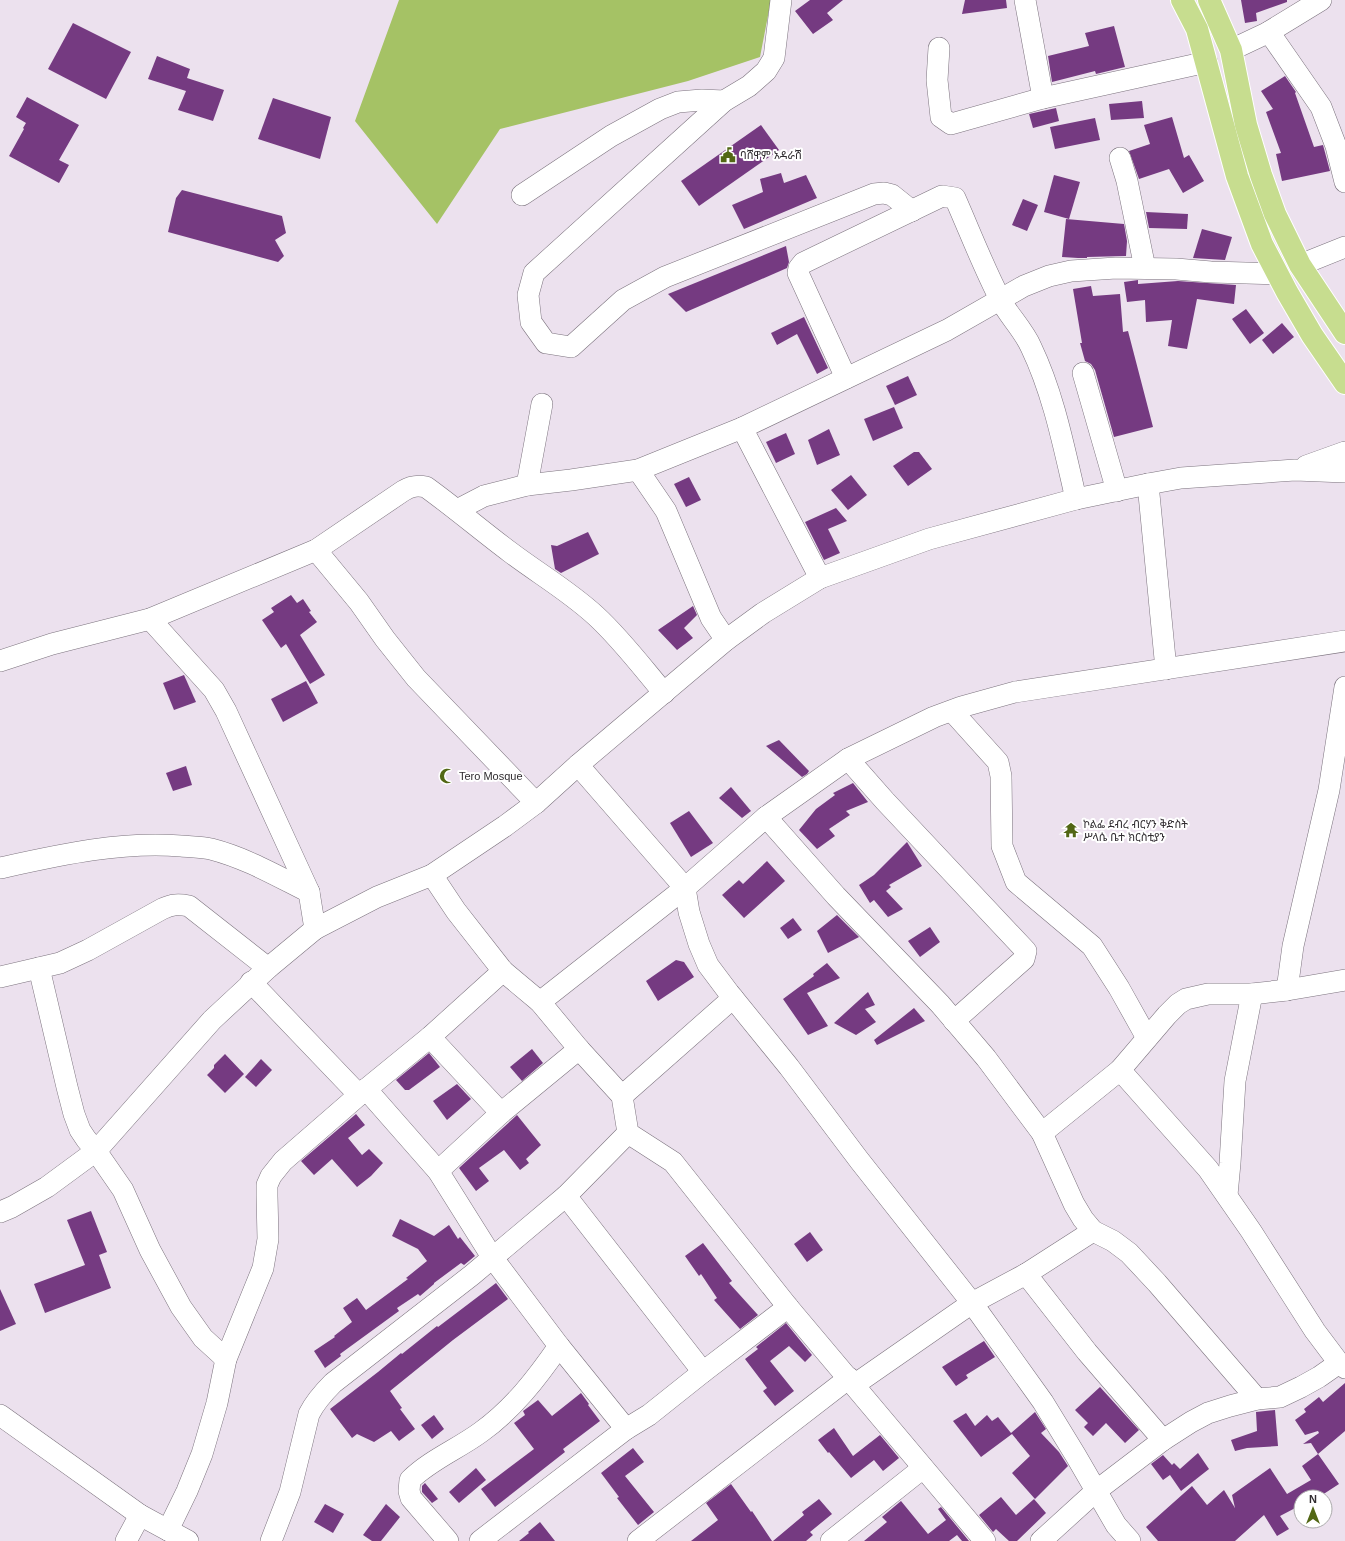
<svg xmlns="http://www.w3.org/2000/svg" width="1345" height="1541" viewBox="0 0 1345 1541" font-family="Arial,'Noto Sans Ethiopic',sans-serif">
	<style>
		.green { fill: #a5c265 }
		.building { fill: #753a81 }
		.lines { fill: none; stroke-linecap: round; stroke-linejoin: round }
		.minor-casing { stroke: #7c737e; stroke-width: 22 }
		.major-casing { stroke: #fff; stroke-width: 24 }
		.minor { stroke: #fff; stroke-width: 21 }
		.major { stroke: #c7dd8f; stroke-width: 22 }
		.labels { text-anchor: middle; dominant-baseline: central; stroke-width: 4; stroke-linejoin: round; paint-order: stroke }
		.poi-label { font-size: 11px; fill: #302c30; stroke: #fff; text-anchor: start }
	</style>
	<rect width="100%" height="100%" fill="#ece1ee"/>
	<path class="green" d="M399 0H771L760 57 688 81 500 129 437 224 355 121Z"/>
	<g class="building">
		<path d="M810 0H843L827 13 833 20 813 34 795 11Z"/>
		<path d="M965 0H1006L1007 8 962 14Z"/>
		<path d="M1241 0H1287V2L1256 13 1257 21 1245 23Z"/>
		<path d="M73 23 131 52 106 99 48 69Z"/>
		<path d="M1114 26 1125 67 1096 74 1095 71 1052 82 1048 56 1089 46 1085 33Z"/>
		<path d="M157 56 190 69 187 78 224 90 213 121 178 110 186 91 148 79Z"/>
		<path d="M1285 76 1296 92 1295 93 1314 147 1323 145 1330 171 1282 181 1276 154 1281 153 1266 112 1273 109 1261 91Z"/>
		<path d="M27 97 79 125 59 160 69 165 59 183 9 156 24 129 23 128 26 123 16 117Z"/>
		<path d="M273 98 331 117 320 159 258 139Z"/>
		<path d="M1142 101 1144 118 1111 120 1109 104Z"/>
		<path d="M1056 108 1059 121 1033 128 1029 114Z"/>
		<path d="M1172 117 1184 158 1189 155 1204 181 1183 193 1169 169 1139 179 1129 151 1150 144 1144 125Z"/>
		<path d="M1095 118 1100 140 1055 149 1050 127Z"/>
		<path d="M761 125 779 150 699 206 681 181Z"/>
		<path d="M781 173 784 183 806 175 817 198 744 229 732 205 763 192 760 179Z"/>
		<path d="M1054 175 1080 182 1069 219 1044 212Z"/>
		<path d="M182 190 282 216 286 233 275 240 284 256 278 262 168 232 176 198Z"/>
		<path d="M1023 199 1038 205 1027 231 1012 225Z"/>
		<path d="M1146 212 1188 214 1187 229 1149 228Z"/>
		<path d="M1066 219 1124 224 1127 241 1126 256 1087 257V258H1078L1062 257Z"/>
		<path d="M1202 229 1232 237 1225 260 1193 258Z"/>
		<path d="M786 246 789 262 787 268 686 312 668 294Z"/>
		<path d="M1138 280V284L1178 281 1236 285 1234 304 1197 299 1187 349 1168 346 1172 320 1146 322 1145 300 1127 302 1124 282Z"/>
		<path d="M1091 286 1093 296 1120 294 1123 332 1128 331 1153 427 1114 437 1095 370 1091 364 1085 361 1080 343H1082L1073 289Z"/>
		<path d="M1246 309 1264 333 1250 344 1232 319Z"/>
		<path d="M804 317 828 368 817 374 797 334 777 345 771 333Z"/>
		<path d="M1282 323 1294 337 1273 354 1262 340Z"/>
		<path d="M908 376 917 395 895 405 886 386Z"/>
		<path d="M894 407 903 428 873 441 864 419Z"/>
		<path d="M829 429 840 455 817 465 808 440Z"/>
		<path d="M786 433 795 454 776 463 766 442Z"/>
		<path d="M914 452H919L932 469 908 486 893 466Z"/>
		<path d="M851 475 867 495 848 510 831 490Z"/>
		<path d="M689 477 701 500 686 507 674 484Z"/>
		<path d="M836 508 847 521 828 529 840 553 824 560 805 522Z"/>
		<path d="M588 532 599 554 561 573 555 569 551 545 557 546Z"/>
		<path d="M291 595 297 603 303 599 311 611 309 612 317 622 300 635 325 675 310 684 286 644 281 648 262 620 274 612 271 608Z"/>
		<path d="M693 606 697 615 684 628 693 638 677 650 658 630Z"/>
		<path d="M184 675 196 702 174 710 163 683Z"/>
		<path d="M306 681 318 703 283 722 271 699Z"/>
		<path d="M779 740 809 771 807 774 802 777 766 746Z"/>
		<path d="M186 766 192 785 173 791 166 773Z"/>
		<path d="M853 783 868 802 846 811 850 815 829 829 835 836 817 849 799 830 816 809 835 795 833 793Z"/>
		<path d="M731 787 751 811 742 818 719 798Z"/>
		<path d="M689 811 713 843 691 857 670 823Z"/>
		<path d="M907 842 922 866 889 885 891 887 886 891 903 909 888 917 874 900 870 903 859 885 874 875Z"/>
		<path d="M767 861 785 881 744 918 722 895 739 880 743 884Z"/>
		<path d="M837 915 859 937 828 953 817 931Z"/>
		<path d="M793 918 802 930 788 939 780 928Z"/>
		<path d="M930 927 940 942 920 957 908 941Z"/>
		<path d="M676 960 684 962 694 977 658 1001 646 981Z"/>
		<path d="M827 963 840 978 807 993 828 1026 808 1035 783 999 814 976 813 974Z"/>
		<path d="M868 992 875 1005 865 1009 876 1022 856 1035 834 1023Z"/>
		<path d="M914 1008 925 1021 877 1045 874 1040Z"/>
		<path d="M532 1049 543 1063 522 1081 510 1067Z"/>
		<path d="M429 1053 440 1067 409 1090H405L396 1080Z"/>
		<path d="M225 1054 244 1074 225 1093 207 1075 214 1068V1065Z"/>
		<path d="M261 1059 272 1070 256 1087 245 1077Z"/>
		<path d="M457 1084 471 1099 447 1120 433 1101Z"/>
		<path d="M356 1114 365 1125 348 1138 362 1155 369 1149 383 1163 371 1176 357 1187 332 1159 314 1175 301 1161Z"/>
		<path d="M517 1115 541 1145 526 1159 529 1163 520 1170 504 1150 479 1168 489 1181 476 1191 459 1168Z"/>
		<path d="M91 1211 107 1252 99 1255 111 1288 45 1313 34 1284 85 1265 67 1220Z"/>
		<path d="M400 1219 434 1236 449 1225 458 1239 460 1237 475 1256 464 1265 461 1263 434 1283V1284L420 1296 418 1294 397 1308 399 1311 340 1354 341 1356 325 1368 314 1351 335 1337 334 1336 352 1322 343 1308 357 1298 366 1310 408 1279 406 1278 427 1261 418 1249 392 1236Z"/>
		<path d="M810 1232 823 1250 807 1262 794 1244Z"/>
		<path d="M703 1243 732 1281 729 1283 758 1315 740 1329 714 1300 717 1298 701 1274 699 1276 685 1256Z"/>
		<path d="M496 1283 508 1299 453 1340 390 1391 402 1408 400 1409 415 1429 399 1441 391 1431 374 1442 357 1434 352 1438 330 1409 378 1372 401 1353 402 1354 437 1326 438 1327Z"/>
		<path d="M0 1289 16 1324 0 1331Z"/>
		<path d="M786 1323 812 1355 805 1362 789 1346 770 1361 794 1391 775 1406 763 1391 767 1388 745 1359 758 1349 756 1347Z"/>
		<path d="M984 1341 995 1357 966 1375 968 1378 956 1386 942 1367Z"/>
		<path d="M1345 1383V1431L1318 1454 1311 1443 1303 1444 1319 1433 1318 1431 1305 1435 1295 1420 1306 1412 1304 1409 1319 1397 1323 1402Z"/>
		<path d="M1100 1387 1139 1430 1125 1443 1106 1423 1093 1436 1084 1427 1088 1423 1075 1410Z"/>
		<path d="M581 1393 589 1404 588 1405 600 1421 563 1449 565 1452 495 1507 481 1489 534 1449 514 1423 525 1415 523 1411 538 1400 552 1416Z"/>
		<path d="M1275 1410 1278 1446 1247 1448 1235 1451 1231 1440 1257 1431 1256 1412Z"/>
		<path d="M1035 1412 1046 1429 1041 1433 1059 1452 1068 1466 1035 1499 1012 1473 1030 1456 1012 1434 981 1457 953 1421 966 1413 975 1426 987 1415 992 1421 998 1417 1011 1433Z"/>
		<path d="M434 1415 444 1429 432 1439 421 1425Z"/>
		<path d="M834 1428 853 1456 880 1435 899 1458 883 1471 874 1460 851 1478 829 1452 828 1453 818 1440Z"/>
		<path d="M633 1448 644 1462 625 1476 654 1512 638 1525 617 1498 619 1497 601 1473Z"/>
		<path d="M1198 1453 1209 1469 1181 1491 1170 1475 1163 1480 1151 1464 1163 1455 1172 1465 1174 1463 1180 1469Z"/>
		<path d="M1318 1454 1339 1484 1319 1497H1301V1505L1280 1516 1289 1529 1277 1536 1264 1515 1235 1541H1158L1146 1527 1192 1486 1207 1505 1224 1490 1235 1508 1232 1495 1270 1468 1287 1494 1311 1480 1302 1466Z"/>
		<path d="M476 1468 486 1480 459 1503 449 1492Z"/>
		<path d="M425 1483 438 1499 432 1503 422 1492V1486Z"/>
		<path d="M731 1484 751 1512 752 1511 772 1541H691L718 1520 706 1503Z"/>
		<path d="M1001 1497 1016 1515 1034 1499 1046 1513 1017 1541H1009L996 1529 993 1532 979 1515Z"/>
		<path d="M819 1499 832 1514 810 1532 813 1535 806 1541H773L804 1515 802 1512Z"/>
		<path d="M901 1501 928 1534 946 1520 938 1509 941 1507 969 1541H962L957 1535 949 1541H864L887 1522 882 1517Z"/>
		<path d="M325 1504 344 1514 333 1533 314 1522Z"/>
		<path d="M386 1504 400 1517 381 1541H372L363 1535Z"/>
		<path d="M540 1522 555 1541H519L529 1533 528 1532Z"/>
	</g>
	<g class="lines">
		<g class="minor-casing">
			<g id="minor">
				<path d="M781 0 774 58 766 71 749 86 724 101 534 273 528 295 531 322 546 343 571 347 623 300 665 277 874 194 884 193 892 195 912 211"/>
				<path d="M1025 0 1043 98"/>
				<path d="M1269 32 1321 107 1336 146 1345 182"/>
				<path d="M939 48 937 80 941 117 951 124 1043 98 1207 62"/>
				<path d="M1231 50 1267 33 1321 0"/>
				<path d="M1120 158 1127 181 1145 268"/>
				<path d="M522 195 611 136 660 109 678 102 702 100 724 101"/>
				<path d="M1300 265 1345 247"/>
				<path d="M1083 373 1117 491"/>
				<path d="M846 378 798 273 799 268 803 263 942 196 955 198C970 232 983 266 1000 299 1008 315 1023 329 1031 347 1054 395 1064 448 1076 499"/>
				<path d="M742 428 820 578"/>
				<path d="M1306 466 1345 452"/>
				<path d="M638 470 666 511 711 618 726 640"/>
				<path d="M1148 484 1166 669"/>
				<path d="M527 485 542 404"/>
				<path d="M457 510 484 496 527 485 571 480 638 470 742 428 947 330 1024 286 1049 276 1071 271 1116 268 1176 269 1211 272 1277 274"/>
				<path d="M316 550 359 602 385 639 416 678 536 803"/>
				<path d="M150 619 214 690 226 711 309 892 315 929"/>
				<path d="M0 661 52 644 150 619 316 550 403 491C411 486 417 485 426 487 455 508 482 531 510 552 539 574 569 591 596 616 621 639 642 667 664 693"/>
				<path d="M952 711 998 762 1001 776 1002 846 1016 882 1092 946 1119 988 1147 1038"/>
				<path d="M848 759 885 801 1026 951 1024 959 954 1021"/>
				<path d="M578 765 685 888 689 912 699 944 708 965 729 993 789 1067 859 1160 972 1303 1043 1402 1076 1456 1116 1525 1130 1541"/>
				<path d="M766 817 836 896 940 1004 986 1058 1042 1133 1074 1204 1083 1219 1093 1231 1113 1241 1129 1253 1157 1283 1257 1399"/>
				<path d="M0 868C59 855 120 841 181 846 191 847 202 847 211 849 246 858 277 876 309 892"/>
				<path d="M432 875 456 911 503 971 540 1002 579 1049 622 1096 628 1133 673 1162 788 1307 985 1541"/>
				<path d="M39 968 67 1087 74 1114 80 1130 86 1139 96 1151 123 1190 150 1250 181 1307 203 1338 226 1359"/>
				<path d="M0 977 60 963 88 950 162 909C172 904 179 904 189 906L268 968"/>
				<path d="M251 982 359 1095"/>
				<path d="M1287 990 1293 946 1329 790 1345 687"/>
				<path d="M540 1002 685 888 766 817 848 759 934 717 961 707 1015 692 1345 641"/>
				<path d="M430 1037 501 1113"/>
				<path d="M1120 1070 1208 1169 1251 1231 1315 1331 1339 1363 1345 1368"/>
				<path d="M366 1089 438 1171 492 1257 559 1346 626 1429"/>
				<path d="M622 1096 733 998"/>
				<path d="M1042 1133 1120 1070 1167 1015 1178 1004 1186 999 1208 994H1252L1287 990 1345 980"/>
				<path d="M438 1171 501 1113 579 1049"/>
				<path d="M1227 1195 1230 1163 1235 1081 1252 994"/>
				<path d="M566 1196 703 1372"/>
				<path d="M0 1212 12 1207 47 1187 96 1151 212 1020 268 968 315 929 377 897 432 875 505 826 536 803 578 765 726 640 763 613 820 578 929 539 1076 499 1148 484 1181 478 1295 470 1345 472"/>
				<path d="M1026 1274 1087 1352 1163 1440"/>
				<path d="M854 1385 972 1303 1026 1274 1093 1231"/>
				<path d="M0 1415 140 1515 188 1541"/>
				<path d="M168 1530 187 1491 202 1454 217 1403 226 1359 263 1268 268 1239 267 1196V1185L271 1176 283 1161 359 1095 430 1037 503 971"/>
				<path d="M126 1541 140 1515"/>
				<path d="M271 1541 290 1492 309 1414C315 1402 323 1393 333 1383L472 1275 566 1196 628 1133"/>
				<path d="M448 1541 411 1498 409 1491 410 1480C430 1460 458 1449 481 1432 513 1409 537 1378 559 1346"/>
				<path d="M480 1541 626 1429 649 1415 703 1372 788 1307"/>
				<path d="M638 1541 849 1378"/>
				<path d="M831 1541 923 1468"/>
				<path d="M1041 1541 1096 1491 1163 1440 1191 1422 1208 1413 1230 1406 1257 1399 1280 1397 1301 1387 1319 1377 1339 1363"/>
			</g>
		</g>
		<g class="major-casing">
			<g id="major">
				<path d="M1182 0 1197 29 1237 176 1262 244 1287 292 1312 335 1345 383"/>
				<path d="M1209 0 1231 50 1246 125 1261 175 1275 214 1300 265 1345 333"/>
			</g>
		</g>
		<use href="#minor" class="minor"/>
		<use href="#major" class="major"/>
	</g>
	<defs>
		<g id="civic-bare" transform="scale(1.2)"><path d="M-.6-6.5H3V-4.5H.6V-3L4-1V1h2V6H-6V1h2V-1L-.6-3ZM-1.2 2.5V6h2.4V2.5Z" fill="#526715" stroke="#fff" stroke-width="2.5" paint-order="stroke"/></g>
		<g id="mosque-bare" transform="scale(1.2)"><path d="M3.5-4.9A6 6 0 1 0 3.5 4.9A5 5 0 1 1 3.5-4.9Z" fill="#526715" stroke="#fff" stroke-width="2.5" paint-order="stroke"/></g>
		<g id="temple-bare" transform="scale(1.2)"><path d="M0-6L5-2H3V0L6.5 2.5H4V6H1.5V3h-3V6H-4V2.5H-6.5L-3 0V-2H-5Z" fill="#526715" stroke="#fff" stroke-width="2.5" paint-order="stroke"/></g>
	</defs>
	<g fill-rule="evenodd">
		<use href="#civic-bare" x="728" y="155"/>
		<use href="#mosque-bare" x="447" y="776"/>
		<use href="#temple-bare" x="1071" y="830"/>
	</g>
	<g class="labels">
		<g class="poi-label">
			<text x="740" y="155">ባሸዋም አዳራሽ</text>
			<text x="459" y="776">Tero Mosque</text>
			<text x="1083" y="824">ኮልፌ ደብረ ብርሃን ቅድስት<tspan x="1083" dy="13">ሥላሴ ቤተ ክርስቲያን</tspan></text>
		</g>
	</g>
	<g transform="translate(1313 1509)"><circle r="19" fill="#ffffff" stroke="#acabac"/>
	<path d="M0-3L7 15L0 10L-7 15Z" fill="#526715"/>
	<text y="-6" font-size="11" font-weight="bold" text-anchor="middle" fill="#302c30">N</text>
	</g>
</svg>
